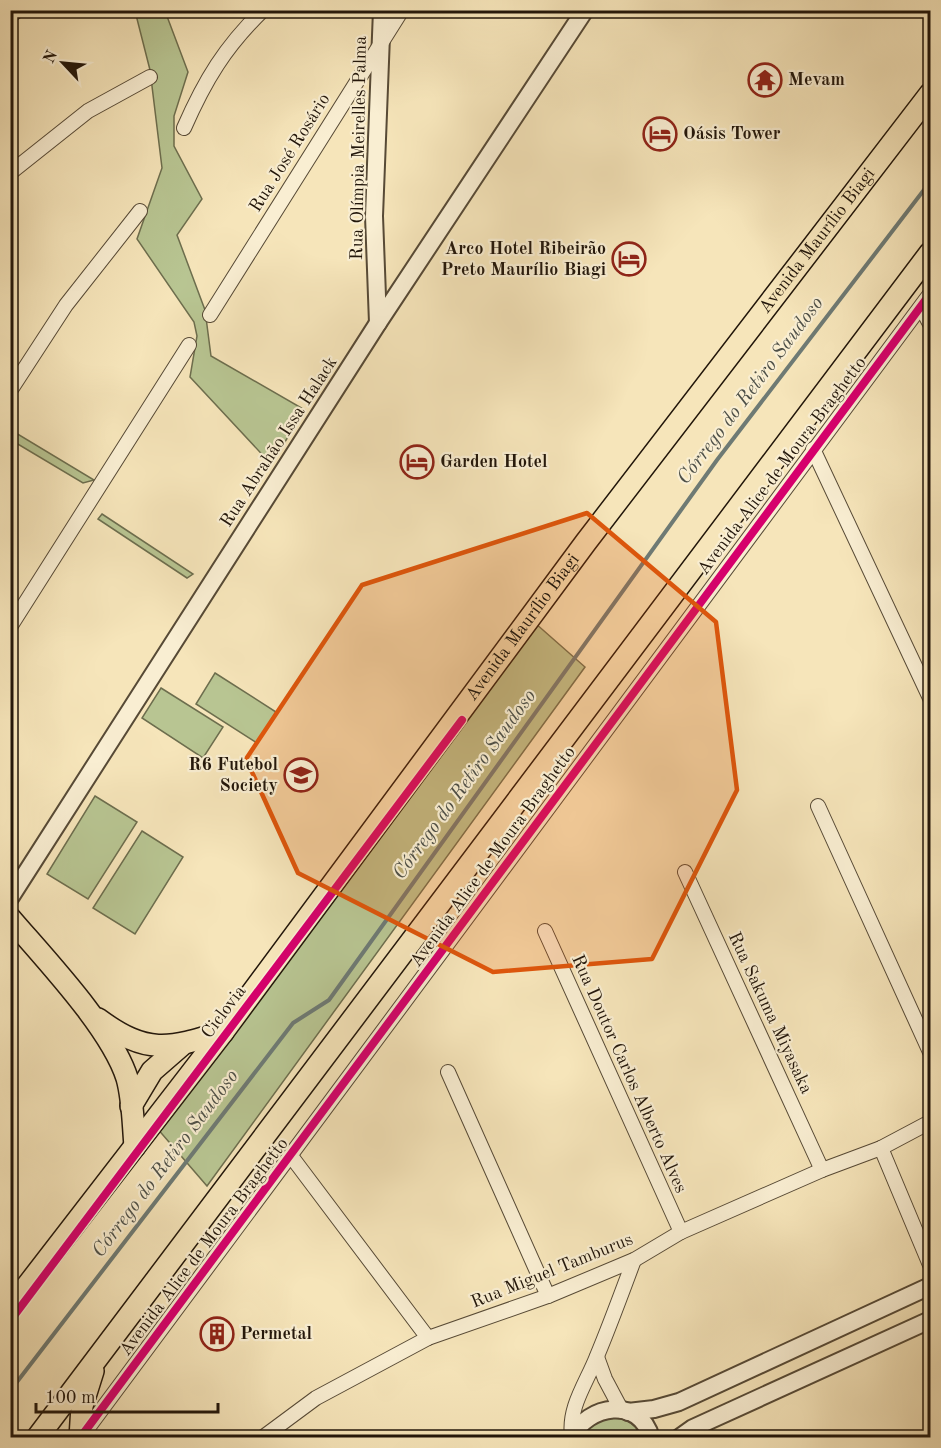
<svg xmlns="http://www.w3.org/2000/svg" width="941" height="1448" viewBox="0 0 941 1448" font-family="'Old Standard TT',serif">
	<style>
		.green { fill: #b8c592; stroke: #6d6e4e; stroke-width: 1.5 }
		.lines { fill: none; stroke-linecap: round; stroke-linejoin: round }
		.stream { stroke: #6e7a74; stroke-width: 4 }
		.minor-casing { stroke: #574a36; stroke-width: 16 }
		.tertiary-casing { stroke: #574a36; stroke-width: 20 }
		.primary-casing { stroke: #22160a; stroke-width: 24 }
		.minor { stroke: #f9eed2; stroke-width: 14 }
		.tertiary { stroke: #f9eed2; stroke-width: 16 }
		.primary { stroke: #f6e5ba; stroke-width: 21 }
		.cycleway-casing { stroke: #f9eed2; stroke-width: 11 }
		.cycleway { stroke: #d6006c; stroke-width: 8 }
		.marked { fill: #de560c; fill-opacity: 0.2; stroke: #de560c; stroke-width: 4.5; stroke-linejoin: round }
		.labels { text-anchor: middle; dominant-baseline: central; stroke-width: 4.5; stroke-linejoin: round; paint-order: stroke }
		.poi-label { font-size: 18px; font-weight: bold; fill: #22160a; stroke: #f9eed2; text-anchor: start }
		.street-label { font-size: 18px; fill: #22160a; stroke: #f9eed2 }
		.water-label { font-size: 20px; font-style: italic; fill: #4e5048; stroke: #f9eed2 }
	</style>
	<rect width="100%" height="100%" fill="#f6e5ba"/>
	<filter id="stains"><feTurbulence type="fractalNoise" baseFrequency=".00333" numOctaves="4"/><feColorMatrix values="0 0 0 0 .2 0 0 0 0 .09 0 0 0 0 .02 0 0 0 .5 -.17"/></filter>
	<radialGradient id="worn" r=".72"><stop offset=".6" stop-color="#630" stop-opacity="0"/><stop offset="1" stop-color="#630" stop-opacity=".3"/></radialGradient>
	<g class="green">
		<path d="M135 11H165L188 72 174 116V146L202 199 177 235 205 310 211 356 305 410 271 464 190 377 197 336 194 322 137 239 162 168 150 70Z"/>
		<path d="M10 430H11L94 480 83 483 11 440Z"/>
		<path d="M102 514 193 574 187 578 98 519Z"/>
		<path d="M535 623 585 667 207 1186 156 1127Z"/>
		<path d="M215 673 276 712 257 743 196 704Z"/>
		<path d="M161 688 223 727 203 758 142 718Z"/>
		<path d="M95 796 137 822 88 899 47 874Z"/>
		<path d="M142 831 183 857 135 934 93 908Z"/>
		<path d="M600 1416C620 1418 633 1418 643 1438H577Z"/>
	</g>
	<g class="lines">
		<path class="stream" d="M10 1391 293 1023 329 1000 717 460 930 182"/>
		<g class="minor-casing">
			<g id="minor">
				<path d="M10 16 18 10"/>
				<path d="M184 128C205 80 225 47 263 10"/>
				<path d="M10 173 88 111 150 77"/>
				<path d="M921 307 930 324"/>
				<path d="M210 315 402 10"/>
				<path d="M10 391 66 305 140 211"/>
				<path d="M813 449 930 698"/>
				<path d="M10 627 189 345"/>
				<path d="M818 806 930 1052"/>
				<path d="M685 872 822 1170"/>
				<path d="M545 931 681 1232"/>
				<path d="M448 1072 548 1296"/>
				<path d="M881 1148 930 1265"/>
				<path d="M291 1156 428 1338"/>
				<path d="M597 1357 605 1379 622 1411"/>
				<path d="M82 1436 930 294"/>
				<path d="M572 1436C568 1407 587 1382 597 1356 610 1325 622 1292 634 1260"/>
				<path d="M262 1438 316 1398 428 1338 548 1296 634 1260 681 1232 822 1170 881 1148 930 1122"/>
			</g>
		</g>
		<g class="tertiary-casing">
			<g id="tertiary">
				<path d="M378 323 374 216 382 10"/>
				<path d="M10 898 378 323 585 10"/>
				<path d="M628 1412 654 1409 679 1402 930 1286"/>
				<path d="M571 1438C588 1404 640 1396 651 1438"/>
				<path d="M679 1438 693 1428 930 1320"/>
			</g>
		</g>
		<g class="primary-casing">
			<g id="primary">
				<path d="M10 918C45 959 111 1028 127 1078 133 1099 133 1124 135 1146"/>
				<path d="M98 1019C147 1055 168 1049 223 1032"/>
				<path d="M131 1106 152 1071 183 1044"/>
				<path id="s1" d="M10 1308 223 1032 586 542 930 94"/>
				<path d="M37 1438 930 253"/>
				<path d="M80 1438 82 1406 93 1371"/>
			</g>
		</g>
		<use href="#minor" class="minor"/>
		<use href="#tertiary" class="tertiary"/>
		<use href="#primary" class="primary"/>
		<g class="cycleway-casing">
			<g id="cycleway">
				<path d="M10 1321 462 720"/>
				<path d="M80 1438 930 294"/>
			</g>
		</g>
		<use href="#cycleway" class="cycleway"/>
	</g>
	<path class="marked" d="M587 513 716 622 737 790 652 959 493 972 298 873 246 759 362 585Z"/>
	<defs>
		<g id="temple-ring" transform="scale(1.725)"><circle r="9.5" fill="#f9eed2" stroke="#8f2418" stroke-width="1.5"/><path d="M0-6L5-2H3V0L6.5 2.5H4V6H1.5V3h-3V6H-4V2.5H-6.5L-3 0V-2H-5Z" fill="#8f2418"/></g>
		<g id="hotel-ring" transform="scale(1.725)"><circle r="9.5" fill="#f9eed2" stroke="#8f2418" stroke-width="1.5"/><path d="M-6-4.5h1.5V1H6V5H4.5V3h-9V5H-6ZM-4 0a1.8 1.8 0 1 1 3.6 0ZM.5 0V-2.5h3Q6-2.5 6 0Z" fill="#8f2418"/></g>
		<g id="school-ring" transform="scale(1.725)"><circle r="9.5" fill="#f9eed2" stroke="#8f2418" stroke-width="1.5"/><path d="M0-5L7-2L0 1L-7-2ZM-4 1L0 2.5L4 1V4Q0 6-4 4Z" fill="#8f2418"/></g>
		<g id="building-ring" transform="scale(1.725)"><circle r="9.5" fill="#f9eed2" stroke="#8f2418" stroke-width="1.5"/><path d="M-4-6H4V6H1V3H-1V6H-4ZM-2.5-4.3h1.7v1.8h-1.7ZM.8-4.3h1.7v1.8H.8ZM-2.5-1h1.7V.8h-1.7ZM.8-1h1.7V.8H.8Z" fill="#8f2418"/></g>
	</defs>
	<g fill-rule="evenodd">
		<use href="#temple-ring" x="765" y="80"/>
		<use href="#hotel-ring" x="660" y="134"/>
		<use href="#hotel-ring" x="629" y="259"/>
		<use href="#hotel-ring" x="417" y="462"/>
		<use href="#school-ring" x="301" y="775"/>
		<use href="#building-ring" x="217" y="1334"/>
	</g>
	<g class="labels">
		<g class="poi-label">
			<text x="788" y="80">Mevam</text>
			<text x="683" y="134">Oásis Tower</text>
			<text x="606" y="249" text-anchor="end">Arco Hotel Ribeirão<tspan x="606" dy="21">Preto Maurílio Biagi</tspan></text>
			<text x="440" y="462">Garden Hotel</text>
			<text x="278" y="765" text-anchor="end">R6 Futebol<tspan x="278" dy="21">Society</tspan></text>
			<text x="240" y="1334">Permetal</text>
		</g>
		<g class="street-label">
			<text transform="translate(359 148) rotate(-89)">Rua Olímpia Meirelles Palma</text>
			<text transform="translate(290 153) rotate(-58)">Rua José Rosário</text>
			<text stroke="none"><textPath href="#s1" startOffset="1338">Avenida Maurílio Biagi</textPath></text>
			<text transform="translate(279 442) rotate(-57)">Rua Abrahão Issa Halack</text>
			<text transform="translate(782 466) rotate(-53)">Avenida Alice de Moura Braghetto</text>
			<text stroke="none"><textPath href="#s1" startOffset="852">Avenida Maurílio Biagi</textPath></text>
			<text transform="translate(493 857) rotate(-54)">Avenida Alice de Moura Braghetto</text>
			<text transform="translate(224 1012) rotate(-53)">Ciclovia</text>
			<text transform="translate(770 1013) rotate(65)">Rua Sakuma Miyasaka</text>
			<text transform="translate(629 1074) rotate(66)">Rua Doutor Carlos Alberto Alves</text>
			<text transform="translate(204 1247) rotate(-53)">Avenida Alice de Moura Braghetto</text>
			<text transform="translate(552 1271) rotate(-22)">Rua Miguel Tamburus</text>
		</g>
		<g class="water-label">
			<text transform="translate(751 391) rotate(-53)">Córrego do Retiro Saudoso</text>
			<text transform="translate(465 785) rotate(-54)">Córrego do Retiro Saudoso</text>
			<text transform="translate(166 1164) rotate(-53)">Córrego do Retiro Saudoso</text>
		</g>
	</g>
	<rect width="941" height="1448" fill="none" stroke="#f6e5ba" stroke-width="36"/>
	<rect x="12" y="12" width="917" height="1424" fill="none" stroke="#22160a" stroke-width="3"/>
	<rect x="18" y="18" width="905" height="1412" fill="none" stroke="#22160a" stroke-width="1.5"/>
	<g transform="translate(63 63) rotate(296)" stroke="#f9eed2" stroke-width="4.5" paint-order="stroke">
	<path d="M0-4.5L10 22L0 15L-10 22Z" fill="#22160a"/>
	<text y="-9" font-size="16" font-weight="bold" text-anchor="middle" fill="#22160a">N</text>
	</g>
	<path d="M36 1403v9h182v-9" fill="none" stroke="#22160a" stroke-width="3"/>
	<text x="45" y="1403" font-size="18" fill="#22160a" stroke="#f9eed2" stroke-width="4.5" paint-order="stroke">100 m</text>
	<rect width="100%" height="100%" filter="url(#stains)"/>
	<rect width="100%" height="100%" fill="url(#worn)"/>
</svg>
